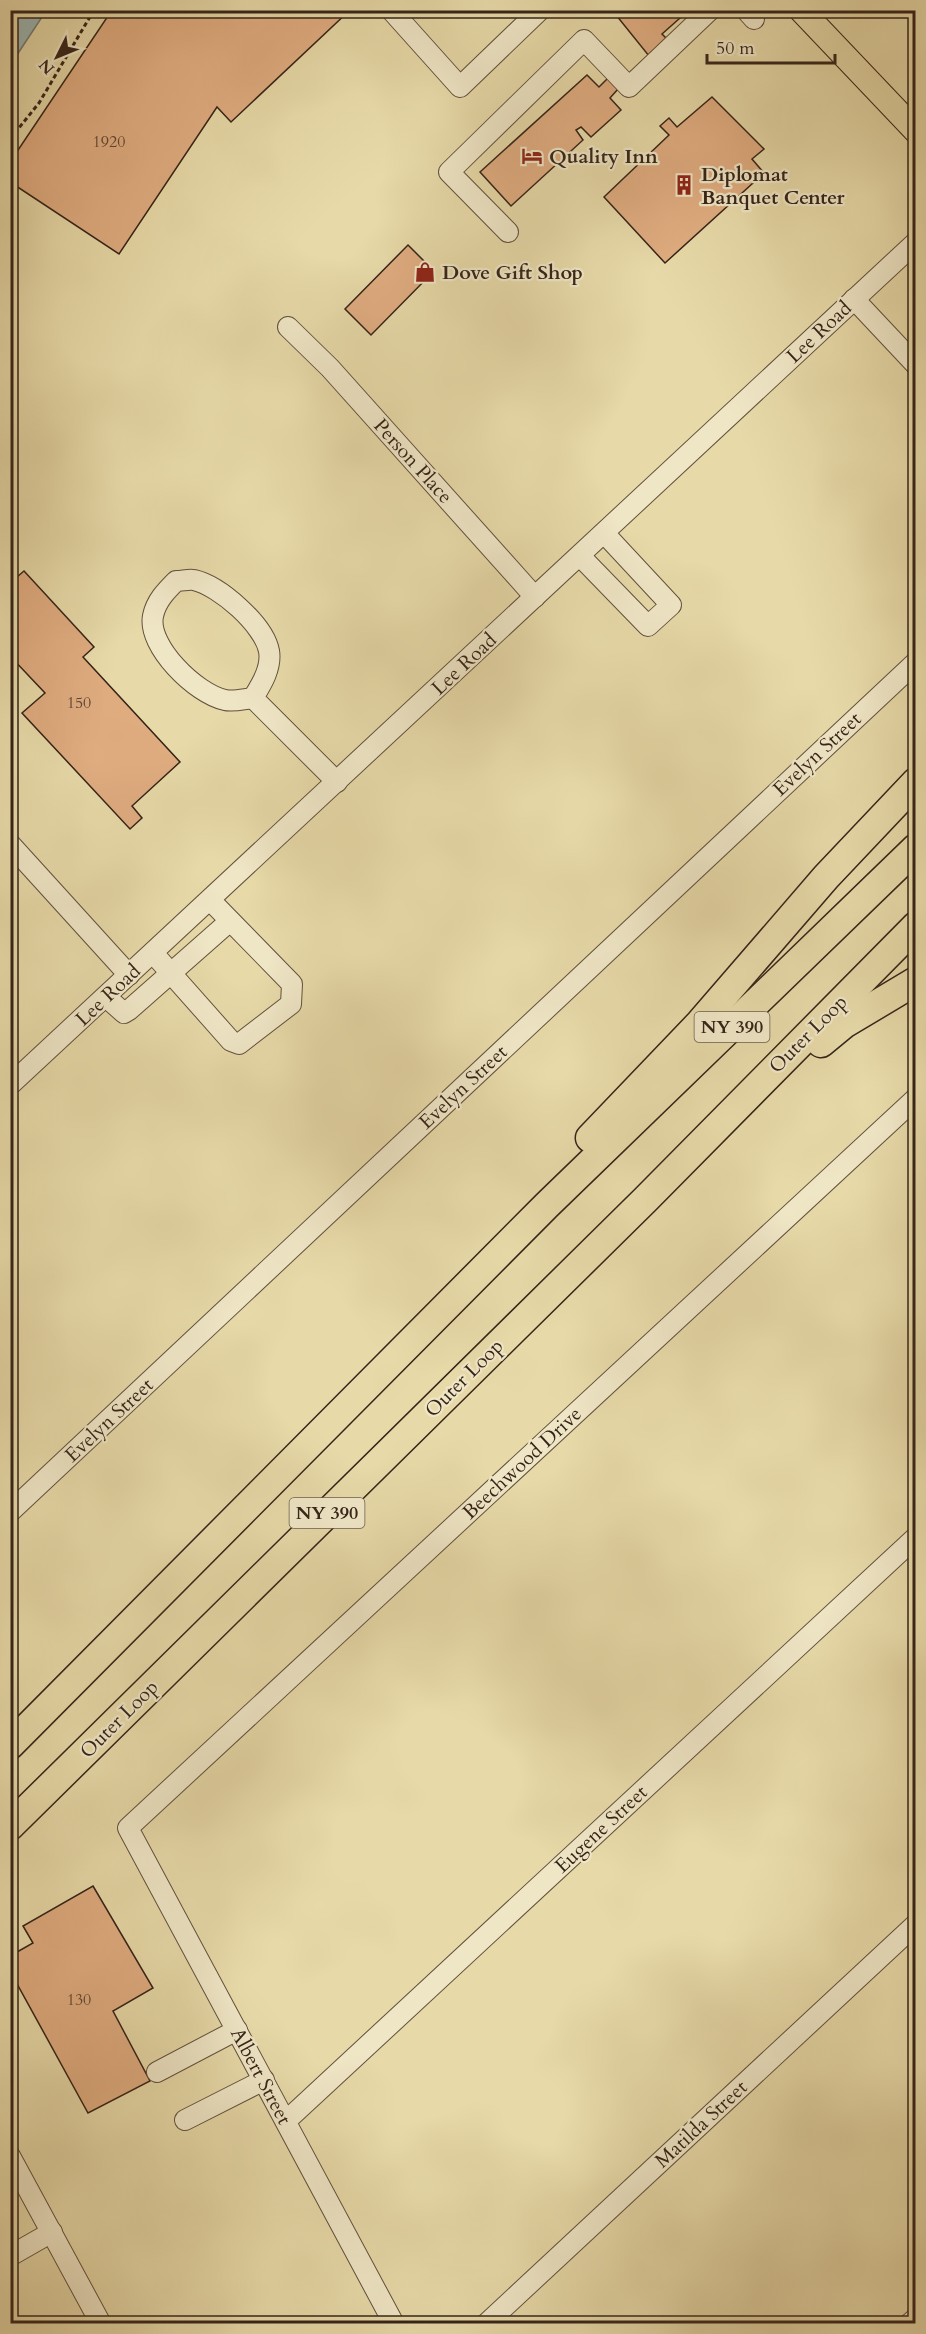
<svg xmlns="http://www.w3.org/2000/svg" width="926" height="2334" viewBox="0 0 926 2334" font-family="Cardo,serif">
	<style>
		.water { fill: #9bb7b3; stroke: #727c75; stroke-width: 1.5 }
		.building { fill: #dfac80; stroke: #352419; stroke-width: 1.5 }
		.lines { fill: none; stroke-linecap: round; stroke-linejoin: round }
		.minor-casing { stroke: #62513d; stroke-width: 22 }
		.major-casing { stroke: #352419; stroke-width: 26 }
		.highway-casing { stroke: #352419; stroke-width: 31 }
		.path { stroke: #352419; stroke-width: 3; stroke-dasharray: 4.5 3; stroke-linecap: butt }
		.minor { stroke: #efe6c6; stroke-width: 20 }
		.major { stroke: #e7d9a8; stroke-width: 24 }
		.highway { stroke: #e7d9a8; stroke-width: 28 }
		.labels { text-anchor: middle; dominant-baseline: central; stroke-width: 4.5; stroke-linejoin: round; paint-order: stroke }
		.number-label { font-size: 16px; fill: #604633 }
		.shield { fill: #efe6c6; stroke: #6d5e4d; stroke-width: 1.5 }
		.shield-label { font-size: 18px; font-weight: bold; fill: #352419 }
		.poi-label { font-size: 20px; font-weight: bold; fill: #352419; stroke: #efe6c6; text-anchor: start }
		.street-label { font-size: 20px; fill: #352419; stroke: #efe6c6 }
	</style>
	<rect width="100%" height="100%" fill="#e7d9a8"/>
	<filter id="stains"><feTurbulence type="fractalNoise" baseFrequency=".00333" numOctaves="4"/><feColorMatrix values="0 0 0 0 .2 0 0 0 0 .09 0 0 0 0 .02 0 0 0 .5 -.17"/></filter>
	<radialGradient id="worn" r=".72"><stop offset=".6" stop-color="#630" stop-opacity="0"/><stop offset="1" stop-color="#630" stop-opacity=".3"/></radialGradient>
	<path class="water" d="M11 10 46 11 11 64 10 11Z"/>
	<g class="building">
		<path d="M112 10H350L231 122 217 107 119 254 10 182V162Z"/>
		<path d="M612 10H689L662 34 667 39 649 56Z"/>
		<path d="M587 75 599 87 608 78 618 89 610 98 621 110 591 137 581 127 576 130 583 140 511 206 480 172Z"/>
		<path d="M712 97 764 149 752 159 764 173 665 263 604 197 669 135 660 126 669 118 677 127Z"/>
		<path d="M408 245 434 271 371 335 345 309Z"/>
		<path d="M24 571 94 647 83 657 180 762 132 806 142 818 130 829 22 713 45 693 10 656V583Z"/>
		<path d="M93 1886 153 1988 113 2011 150 2081 88 2113 10 1971V1956L33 1943 23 1926Z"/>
	</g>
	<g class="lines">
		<g class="minor-casing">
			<g id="minor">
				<path d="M391 10 460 87 540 10"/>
				<path d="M746 10 754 19"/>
				<path d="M508 232 449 172 584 40 629 87 710 10"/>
				<path d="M854 299 916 365"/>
				<path d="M288 327 330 368 535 597"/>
				<path d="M580 556 648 626 671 605 604 533"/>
				<path d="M253 698C261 685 272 668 269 651 264 625 220 586 194 580 189 579 182 581 176 581 166 591 156 601 153 616 147 646 196 694 225 700 233 702 244 699 253 698L337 782"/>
				<path d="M10 844 129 975"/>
				<path d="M153 953 231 1041 239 1044 291 1004 292 984 210 900"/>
				<path d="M106 997 124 1013 129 1010 230 921"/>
				<path d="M10 1085 916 242"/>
				<path d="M10 1512 916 662"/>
				<path d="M157 2072 237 2030"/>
				<path d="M185 2120 264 2080"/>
				<path d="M286 2121 916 1537"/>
				<path d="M10 2156 101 2324"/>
				<path d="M10 2256 52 2232"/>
				<path d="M394 2324 128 1828 916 1098"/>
				<path d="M486 2324 916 1924"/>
				<path d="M909 2324 916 2318"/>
			</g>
		</g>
		<g class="major-casing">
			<path id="major" d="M801 10 916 131"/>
		</g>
		<g class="highway-casing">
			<g id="highway">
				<path d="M821 1043 844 1024 916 981"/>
				<path d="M590 1138 700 1023 826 877 916 782"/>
				<path d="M10 1745 547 1205 916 848"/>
				<path d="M10 1826 645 1200 916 926"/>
			</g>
		</g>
		<path class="path" d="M10 139 39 103 94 10"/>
		<use href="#minor" class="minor"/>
		<use href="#major" class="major"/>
		<use href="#highway" class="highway"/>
	</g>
	<defs>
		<g id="hotel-bare" transform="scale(1.62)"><path d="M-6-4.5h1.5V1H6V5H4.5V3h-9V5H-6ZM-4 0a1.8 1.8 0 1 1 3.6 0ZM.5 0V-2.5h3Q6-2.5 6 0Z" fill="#8f2418" stroke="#efe6c6" stroke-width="2.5" paint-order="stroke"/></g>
		<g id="building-bare" transform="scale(1.62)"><path d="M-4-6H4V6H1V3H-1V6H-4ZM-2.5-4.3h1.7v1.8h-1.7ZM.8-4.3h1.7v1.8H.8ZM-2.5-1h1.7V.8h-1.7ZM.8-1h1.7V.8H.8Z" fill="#8f2418" stroke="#efe6c6" stroke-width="2.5" paint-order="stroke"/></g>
		<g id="shop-bare" transform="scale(1.62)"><path d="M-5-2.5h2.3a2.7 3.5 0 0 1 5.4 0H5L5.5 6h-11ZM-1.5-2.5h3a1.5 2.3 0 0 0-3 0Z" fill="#8f2418" stroke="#efe6c6" stroke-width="2.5" paint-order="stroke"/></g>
	</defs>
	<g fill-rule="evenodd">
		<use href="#hotel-bare" x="532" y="156"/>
		<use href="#building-bare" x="684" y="185"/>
		<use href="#shop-bare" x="425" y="272"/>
	</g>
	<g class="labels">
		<g class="number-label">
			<text x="109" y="142">1920</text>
			<text x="79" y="703">150</text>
			<text x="79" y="2000">130</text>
		</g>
		<g class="shield">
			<rect x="694.5" y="1012" width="75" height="30" rx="4.5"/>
			<rect x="289.5" y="1498" width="75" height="30" rx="4.5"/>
		</g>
		<g class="shield-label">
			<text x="732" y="1027">NY 390</text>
			<text x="327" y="1513">NY 390</text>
		</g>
		<g class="poi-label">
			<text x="549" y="156">Quality Inn</text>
			<text x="701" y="174">Diplomat<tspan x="701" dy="23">Banquet Center</tspan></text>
			<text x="442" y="272">Dove Gift Shop</text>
		</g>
		<g class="street-label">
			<text transform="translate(819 332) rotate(-43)">Lee Road</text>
			<text transform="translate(413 461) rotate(48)">Person Place</text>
			<text transform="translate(464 664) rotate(-43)">Lee Road</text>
			<text transform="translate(817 754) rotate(-43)">Evelyn Street</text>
			<text transform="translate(108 995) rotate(-43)">Lee Road</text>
			<text transform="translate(808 1034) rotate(-45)">Outer Loop</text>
			<text transform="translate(463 1087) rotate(-43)">Evelyn Street</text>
			<text transform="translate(464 1378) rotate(-45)">Outer Loop</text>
			<text transform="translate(109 1420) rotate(-43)">Evelyn Street</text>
			<text transform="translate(522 1463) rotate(-43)">Beechwood Drive</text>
			<text transform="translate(119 1719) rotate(-45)">Outer Loop</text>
			<text transform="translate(601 1829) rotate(-43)">Eugene Street</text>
			<text transform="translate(261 2076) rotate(62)">Albert Street</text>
			<text transform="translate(701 2124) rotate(-43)">Matilda Street</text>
		</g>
	</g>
	<rect width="926" height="2334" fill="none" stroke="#e7d9a8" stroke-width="36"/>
	<rect x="12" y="12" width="902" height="2310" fill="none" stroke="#352419" stroke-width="3"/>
	<rect x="18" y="18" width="890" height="2298" fill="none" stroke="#352419" stroke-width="1.5"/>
	<g transform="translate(57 57) rotate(227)" stroke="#efe6c6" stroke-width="4.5" paint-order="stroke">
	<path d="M0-4.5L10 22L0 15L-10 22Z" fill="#352419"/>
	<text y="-9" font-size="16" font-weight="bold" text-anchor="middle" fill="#352419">N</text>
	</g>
	<path d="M707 54v9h128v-9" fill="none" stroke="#352419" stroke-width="3"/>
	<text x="716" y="54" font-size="18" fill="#352419" stroke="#efe6c6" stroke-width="4.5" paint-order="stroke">50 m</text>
	<rect width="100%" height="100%" filter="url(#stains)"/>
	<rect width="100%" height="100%" fill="url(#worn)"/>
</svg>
